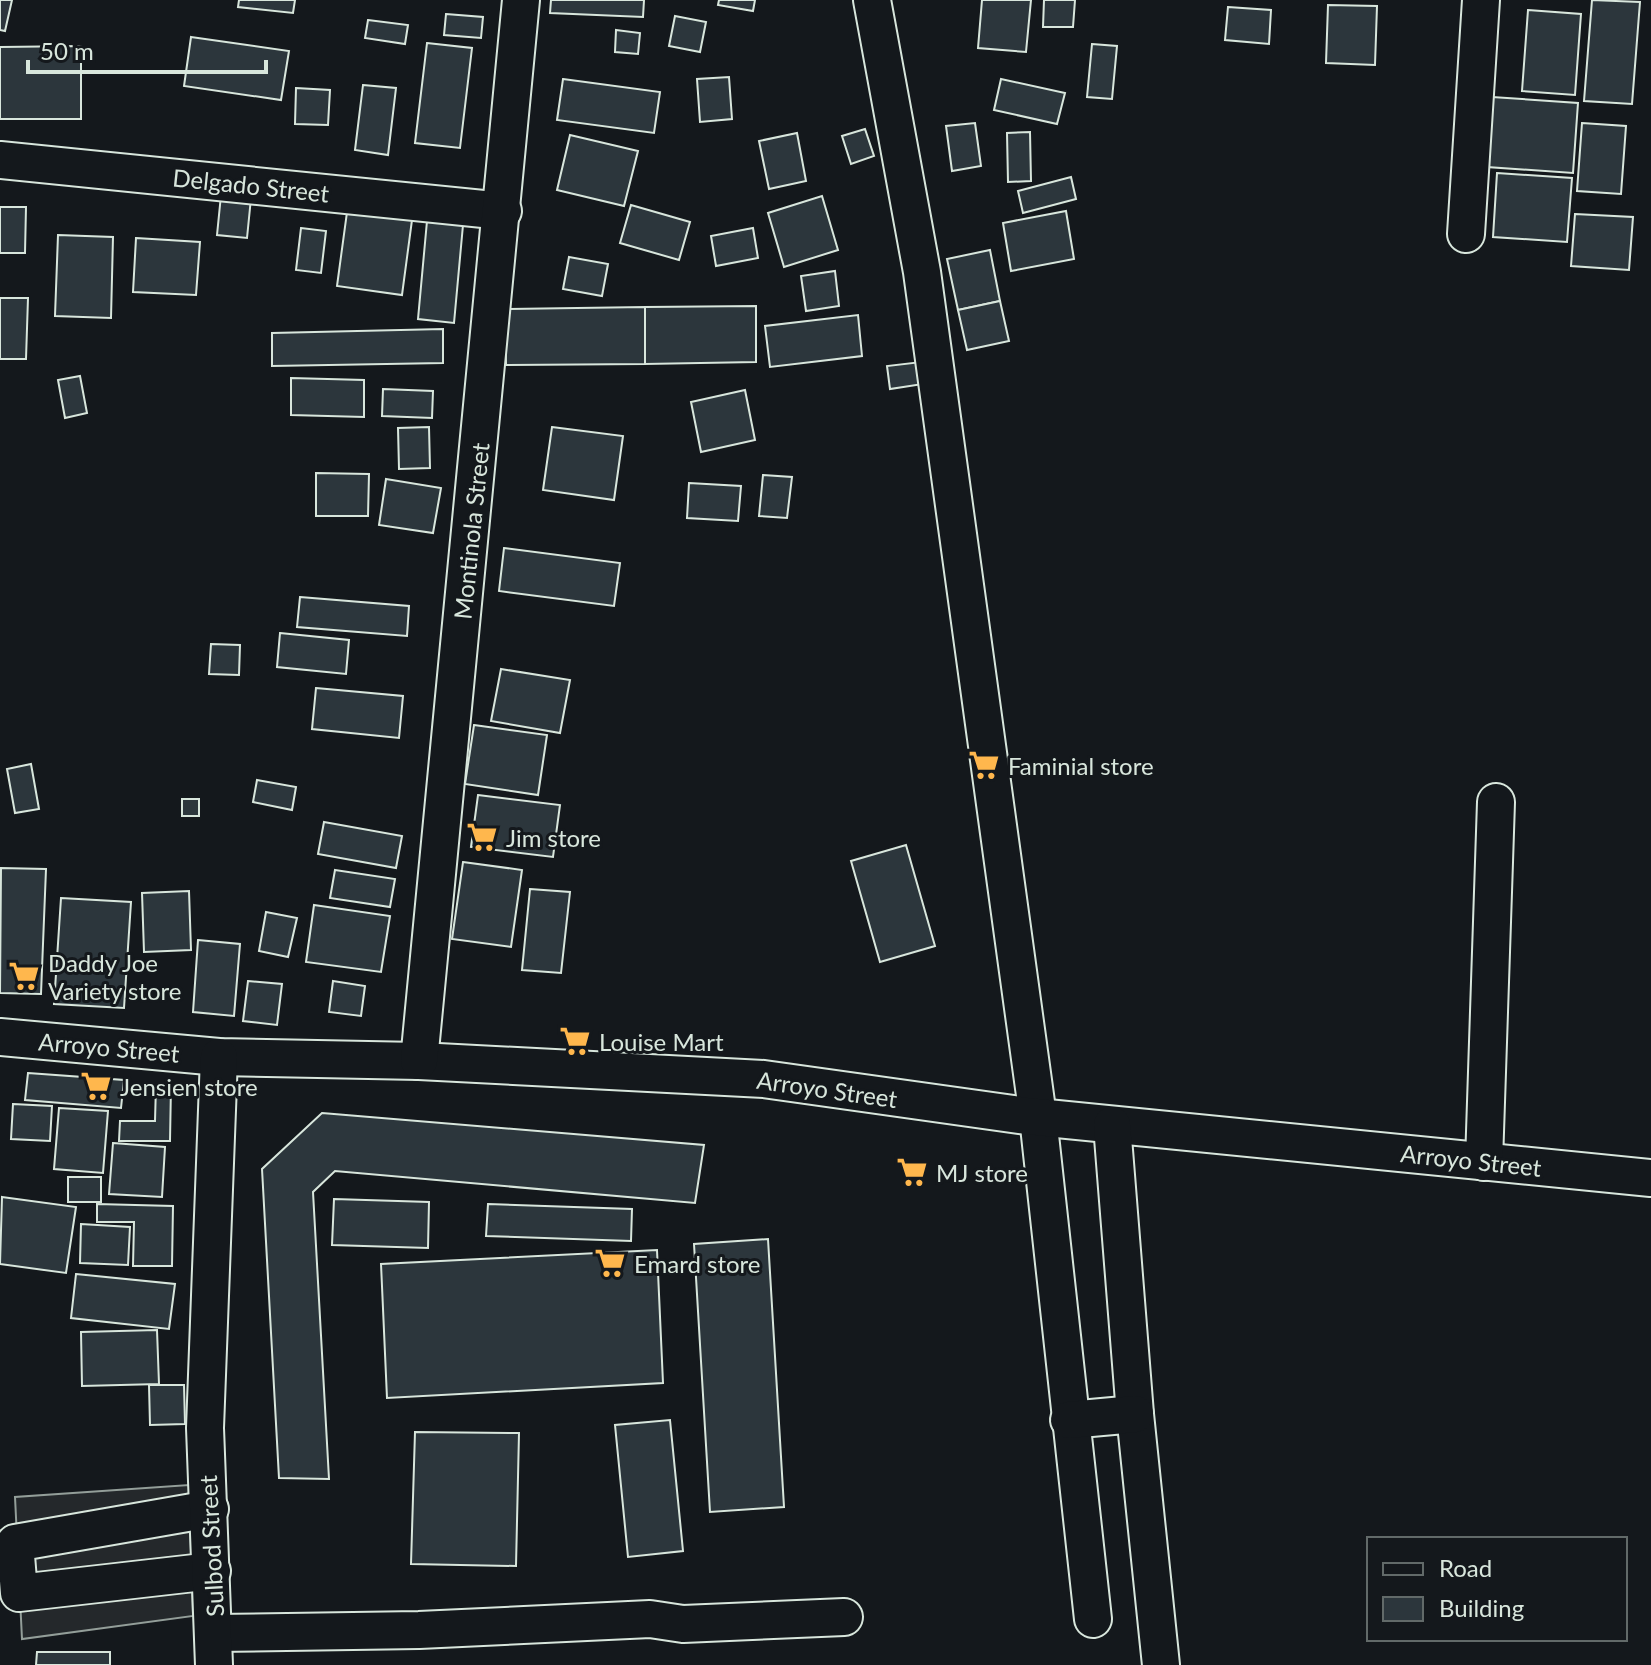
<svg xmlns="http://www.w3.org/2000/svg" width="1651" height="1665" viewBox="0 0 1651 1665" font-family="Lato,sans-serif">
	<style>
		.parking { fill: #24282b; stroke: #939e99; stroke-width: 2 }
		.building { fill: #2c363c; stroke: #d8e6dc; stroke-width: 2 }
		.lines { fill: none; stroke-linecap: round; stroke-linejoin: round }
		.minor-casing { stroke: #d8e6dc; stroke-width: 40 }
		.minor { stroke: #14181c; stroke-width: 36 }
		.labels { text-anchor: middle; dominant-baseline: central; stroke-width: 6; stroke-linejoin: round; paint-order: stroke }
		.street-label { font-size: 24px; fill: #d8e6dc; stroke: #14181c }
		.poi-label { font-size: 24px; fill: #d8e6dc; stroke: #14181c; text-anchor: start }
	</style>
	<rect width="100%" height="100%" fill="#14181c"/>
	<path class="parking" d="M189 1485 193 1616 22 1639 15 1497Z"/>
	<g class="building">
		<path d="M0 0H12L5 31 0 30Z"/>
		<path d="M239 0H295L293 13 238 7Z"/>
		<path d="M551 0H644L643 17 550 13Z"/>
		<path d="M719 0H755L753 11 718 5Z"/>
		<path d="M982 0H1031L1026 52 978 48Z"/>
		<path d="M1044 0H1075L1073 27H1043Z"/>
		<path d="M1592 0 1640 2 1632 104 1584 101Z"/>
		<path d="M1328 5 1377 6 1375 65 1326 63Z"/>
		<path d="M1228 7 1271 10 1269 44 1225 40Z"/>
		<path d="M1528 10 1581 14 1575 95 1522 91Z"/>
		<path d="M446 14 483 17 481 38 444 35Z"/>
		<path d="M675 16 706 22 700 52 669 46Z"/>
		<path d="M368 20 408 25 405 44 365 38Z"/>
		<path d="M616 30 640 33 638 54 615 52Z"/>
		<path d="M191 37 289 51 281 100 184 86Z"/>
		<path d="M427 43 472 48 460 148 415 143Z"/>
		<path d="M1092 44 1117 46 1112 99 1087 97Z"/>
		<path d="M81 46V119H0V47Z"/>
		<path d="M729 77 732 119 700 122 697 79Z"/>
		<path d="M563 79 660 92 654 133 557 120Z"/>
		<path d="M1001 79 1065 93 1057 124 994 110Z"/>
		<path d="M363 85 396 88 388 155 355 150Z"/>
		<path d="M296 88 330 90 328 125 295 124Z"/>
		<path d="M1492 97 1578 103 1573 173 1487 167Z"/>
		<path d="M975 123 981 166 952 171 946 126Z"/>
		<path d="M1582 123 1626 126 1621 194 1577 191Z"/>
		<path d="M865 129 874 156 851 164 842 136Z"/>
		<path d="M1030 132 1031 181 1008 182 1007 133Z"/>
		<path d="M797 133 806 181 769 189 759 141Z"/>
		<path d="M570 135 638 151 624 206 557 190Z"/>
		<path d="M1497 173 1572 178 1567 242 1493 237Z"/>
		<path d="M1071 177 1076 199 1023 213 1018 191Z"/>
		<path d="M221 195 251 198 247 238 217 235Z"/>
		<path d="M822 196 838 250 784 267 768 213Z"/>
		<path d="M631 205 690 222 679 260 620 243Z"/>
		<path d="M0 207H26L25 253H0Z"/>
		<path d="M1066 211 1074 259 1011 271 1003 223Z"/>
		<path d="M347 212 412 220 402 295 337 286Z"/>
		<path d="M1575 214 1633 217 1629 270 1571 266Z"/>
		<path d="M427 221 463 225 454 323 418 319Z"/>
		<path d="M301 228 326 231 321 273 296 270Z"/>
		<path d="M753 228 758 258 716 266 711 236Z"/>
		<path d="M58 235 113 237 111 318 55 316Z"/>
		<path d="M136 238 200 242 196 295 133 292Z"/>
		<path d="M990 250 1000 301 958 310 947 259Z"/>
		<path d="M569 257 608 264 602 296 563 289Z"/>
		<path d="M835 271 839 306 806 311 801 276Z"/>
		<path d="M0 298H28L26 359H0Z"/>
		<path d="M1000 301 1009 341 967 350 958 310Z"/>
		<path d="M756 306V362L645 364V307Z"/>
		<path d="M645 307V364L506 365 505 309Z"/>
		<path d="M858 315 862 356 770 367 765 326Z"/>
		<path d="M443 329V363L272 366V333Z"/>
		<path d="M921 362 923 384 890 389 887 366Z"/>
		<path d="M80 376 87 413 65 418 58 380Z"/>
		<path d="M291 378 364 380V417L291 415Z"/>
		<path d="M383 389 433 391 432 418 382 416Z"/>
		<path d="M745 390 755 440 701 452 691 402Z"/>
		<path d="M429 427 430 468 399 469 398 428Z"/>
		<path d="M552 427 623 436 614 500 543 490Z"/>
		<path d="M316 473 369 474 368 516H316Z"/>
		<path d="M763 475 792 477 787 518 759 516Z"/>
		<path d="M386 479 441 488 433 533 379 525Z"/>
		<path d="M689 483 741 486 738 521 687 518Z"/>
		<path d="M504 548 620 563 614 606 499 591Z"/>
		<path d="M300 597 409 606 407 636 297 627Z"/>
		<path d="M280 633 349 640 346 674 277 667Z"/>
		<path d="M211 644 240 645 239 675 209 674Z"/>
		<path d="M501 669 570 680 560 733 491 721Z"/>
		<path d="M316 688 403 696 399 738 312 729Z"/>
		<path d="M474 725 547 735 538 795 465 784Z"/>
		<path d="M31 764 39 809 15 813 7 769Z"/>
		<path d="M257 780 296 787 292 810 253 802Z"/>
		<path d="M478 795 560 805 553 857 471 847Z"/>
		<rect x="182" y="799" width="17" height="17"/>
		<path d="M324 822 402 836 396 868 318 854Z"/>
		<path d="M906 845 935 946 880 962 851 861Z"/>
		<path d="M463 862 522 870 511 947 452 939Z"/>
		<path d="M1 868 46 869 41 994 0 993Z"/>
		<path d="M335 870 395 879 390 907 330 898Z"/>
		<path d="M530 889 570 892 561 973 522 970Z"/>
		<path d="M189 891 191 950 144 952 142 893Z"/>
		<path d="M61 898 131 902 124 1008 54 1004Z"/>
		<path d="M314 905 390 916 381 972 306 962Z"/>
		<path d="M266 912 297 918 288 957 259 951Z"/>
		<path d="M198 940 240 944 234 1016 193 1012Z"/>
		<path d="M248 981 282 984 277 1025 243 1021Z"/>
		<path d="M333 981 365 986 361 1016 329 1012Z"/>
		<path d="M28 1073 124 1080 121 1108 25 1100Z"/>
		<path d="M156 1085H171L170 1141H119L120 1121H155Z"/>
		<path d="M13 1104 52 1106 50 1141 11 1139Z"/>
		<path d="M59 1108 108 1111 103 1173 54 1169Z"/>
		<path d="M322 1113 704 1145 695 1203 335 1171 313 1192 329 1479 279 1478 262 1169Z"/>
		<path d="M113 1143 165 1147 162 1197 109 1194Z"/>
		<rect x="68" y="1177" width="33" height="25"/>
		<path d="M2 1197 76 1207 66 1273 0 1264Z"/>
		<path d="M334 1199 429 1202 428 1248 332 1245Z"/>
		<path d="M97 1204 173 1206 172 1266H133L134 1222H97Z"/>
		<path d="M488 1204 632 1209 631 1241 486 1236Z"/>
		<path d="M81 1224 130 1227 128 1265 80 1263Z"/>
		<path d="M768 1239 784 1507 710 1512 694 1244Z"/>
		<path d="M657 1250 663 1383 387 1398 381 1264Z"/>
		<path d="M76 1274 175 1284 169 1329 71 1318Z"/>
		<path d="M157 1330 159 1384 82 1386 81 1332Z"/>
		<path d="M149 1385H184L185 1424 150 1425Z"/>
		<path d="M670 1420 683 1551 628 1557 615 1425Z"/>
		<path d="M415 1432 519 1433 516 1566 411 1564Z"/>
		<path d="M37 1652H110V1665H36Z"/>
	</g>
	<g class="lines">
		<g class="minor-casing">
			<g id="minor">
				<path d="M872 0 922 272 1038 1117 1093 1619"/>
				<path d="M0 160 503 211"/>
				<path d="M1466 234 1481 0"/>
				<path d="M0 1037 219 1057 419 1061 764 1079 1027 1116 1651 1178"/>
				<path d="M419 1061 521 0"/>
				<path d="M1112 1125 1135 1414 1161 1665"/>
				<path d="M1484 1162 1496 802"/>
				<path d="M1069 1420 1135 1414"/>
				<path d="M210 1509 15 1543 19 1593 212 1571"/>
				<path d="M215 1633 419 1630 650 1619 683 1624 844 1617"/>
				<path d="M214 1665 205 1428 219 1057"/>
			</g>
		</g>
		<use href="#minor" class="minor"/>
	</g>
	<defs>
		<g id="supermarket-bare" transform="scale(2.4)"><path d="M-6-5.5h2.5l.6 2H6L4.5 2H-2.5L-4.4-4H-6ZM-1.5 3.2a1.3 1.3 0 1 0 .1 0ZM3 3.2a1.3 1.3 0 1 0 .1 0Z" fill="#ffb74d" stroke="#14181c" stroke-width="2.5" paint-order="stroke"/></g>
	</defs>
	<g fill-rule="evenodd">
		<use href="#supermarket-bare" x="984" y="765"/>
		<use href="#supermarket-bare" x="482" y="837"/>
		<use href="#supermarket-bare" x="24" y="976"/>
		<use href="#supermarket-bare" x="575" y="1041"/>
		<use href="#supermarket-bare" x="96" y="1086"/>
		<use href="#supermarket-bare" x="912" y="1172"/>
		<use href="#supermarket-bare" x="610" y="1263"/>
	</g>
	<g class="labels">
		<g class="street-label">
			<text transform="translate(251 185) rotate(6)">Delgado Street</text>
			<text transform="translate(471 531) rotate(-84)">Montinola Street</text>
			<text transform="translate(109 1047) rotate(5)">Arroyo Street</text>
			<text transform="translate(827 1089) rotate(8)">Arroyo Street</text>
			<text transform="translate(1471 1160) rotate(6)">Arroyo Street</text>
			<text transform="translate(211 1546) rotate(-93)">Sulbod Street</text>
		</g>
		<g class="poi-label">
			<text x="1008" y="765">Faminial store</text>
			<text x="506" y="837">Jim store</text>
			<text x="48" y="962">Daddy Joe<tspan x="48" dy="28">Variety store</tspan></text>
			<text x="599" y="1041">Louise Mart</text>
			<text x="120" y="1086">Jensien store</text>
			<text x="936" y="1172">MJ store</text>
			<text x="634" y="1263">Emard store</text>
		</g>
	</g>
	<rect x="1367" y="1537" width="260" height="104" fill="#14181c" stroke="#626a69" stroke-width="2"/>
	<rect x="1383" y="1563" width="40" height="12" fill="#14181c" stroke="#626a69" stroke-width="2"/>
	<text x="1439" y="1577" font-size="24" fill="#d8e6dc">Road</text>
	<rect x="1383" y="1597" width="40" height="24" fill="#2c363c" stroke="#626a69" stroke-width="2"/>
	<text x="1439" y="1617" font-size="24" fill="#d8e6dc">Building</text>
	<path d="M28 60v12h238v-12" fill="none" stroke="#d8e6dc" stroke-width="4"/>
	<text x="40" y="60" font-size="24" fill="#d8e6dc" stroke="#14181c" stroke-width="6" paint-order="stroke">50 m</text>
</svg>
